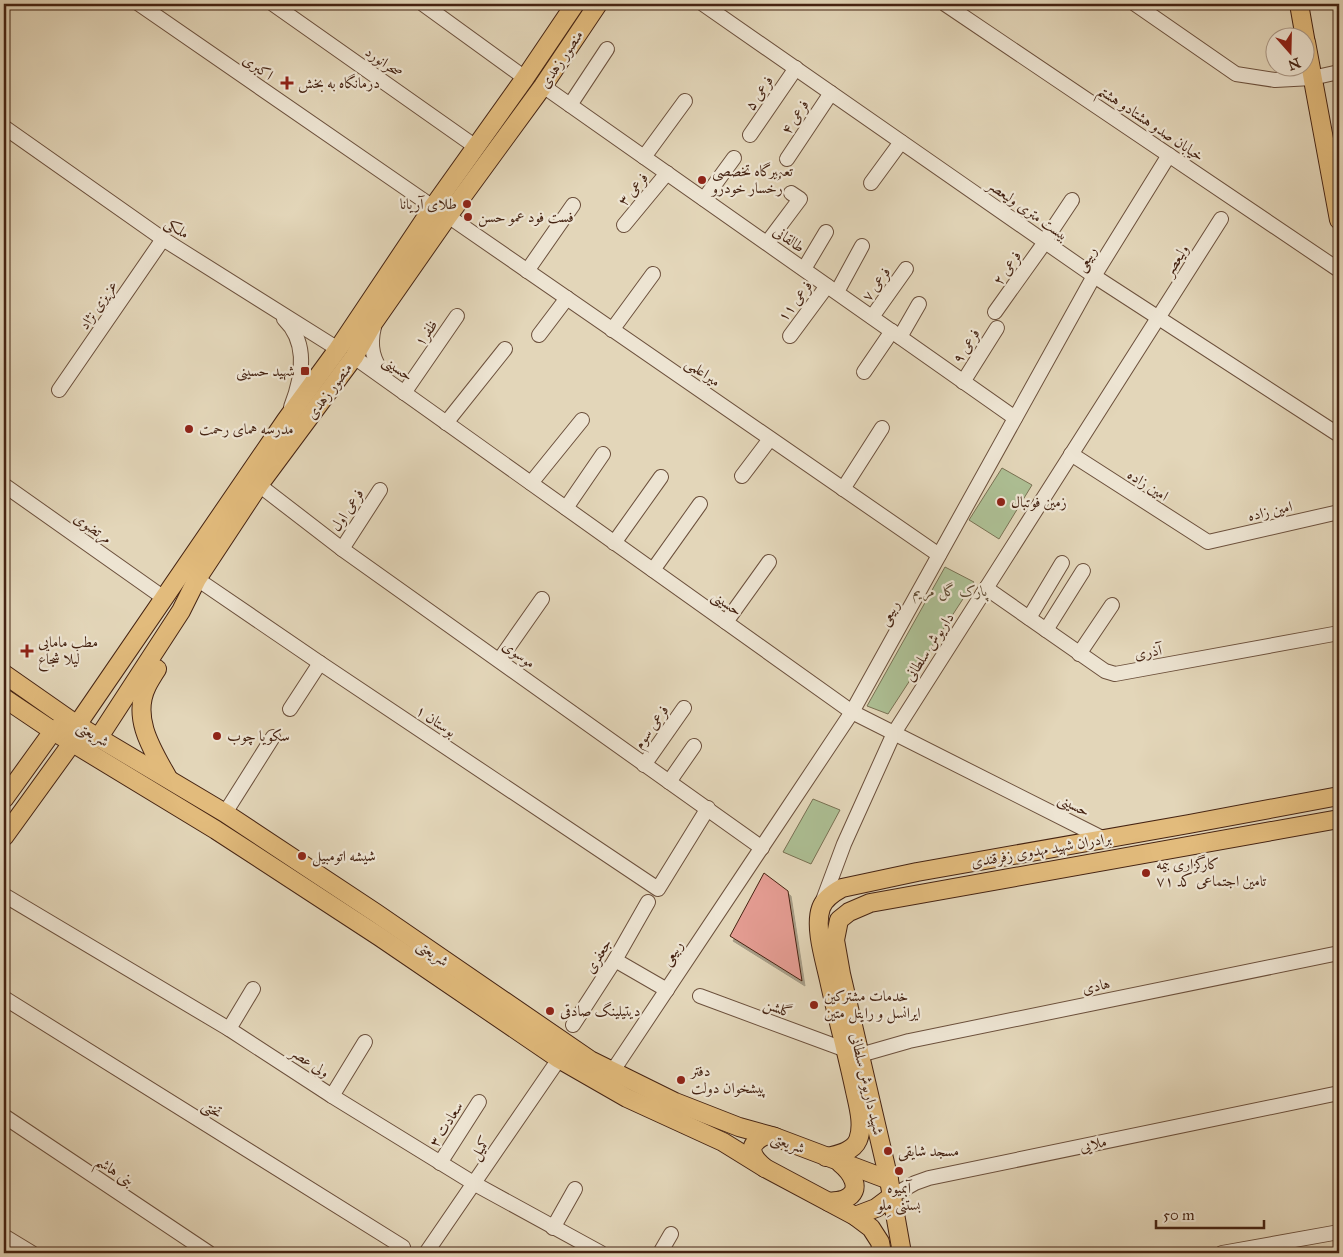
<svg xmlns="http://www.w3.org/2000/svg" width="1343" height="1257" viewBox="0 0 1343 1257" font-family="'IM FELL Great Primer',Amiri,serif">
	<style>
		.green { fill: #adbf94; stroke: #797153 }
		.building { fill: #e49c92; stroke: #452312; filter: url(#shadow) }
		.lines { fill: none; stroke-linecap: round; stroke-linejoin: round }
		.minor-casing { stroke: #6c503c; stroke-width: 16 }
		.major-casing { stroke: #452312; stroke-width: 20 }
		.minor { stroke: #ede4d2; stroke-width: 14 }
		.major { stroke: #e2bb7c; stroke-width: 18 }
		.poi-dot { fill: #8f2418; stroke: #ede4d2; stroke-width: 2 }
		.labels { text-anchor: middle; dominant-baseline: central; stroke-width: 4.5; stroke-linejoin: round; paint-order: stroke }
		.street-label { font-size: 15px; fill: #452312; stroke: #ede4d2 }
		.poi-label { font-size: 15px; fill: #452312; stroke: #ede4d2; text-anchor: start }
		.park-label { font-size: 15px; font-style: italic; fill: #5f4a32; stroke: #ede4d2 }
	</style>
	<defs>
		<filter id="shadow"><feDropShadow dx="3" dy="5" stdDeviation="0" flood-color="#0004"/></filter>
	</defs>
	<rect width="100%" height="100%" fill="#e3d6b9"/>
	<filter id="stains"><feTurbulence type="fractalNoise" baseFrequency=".004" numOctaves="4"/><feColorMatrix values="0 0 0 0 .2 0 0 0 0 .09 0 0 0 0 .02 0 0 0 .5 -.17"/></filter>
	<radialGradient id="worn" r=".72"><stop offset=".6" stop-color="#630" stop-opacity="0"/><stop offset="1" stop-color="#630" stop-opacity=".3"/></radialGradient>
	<g class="green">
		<path d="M1002 468 1032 485 999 539 969 520Z"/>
		<path d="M945 567 974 582 888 714 867 706Z"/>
		<path d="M813 799 840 810 811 864 783 852Z"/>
	</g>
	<path class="building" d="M764 873 788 891 802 981 730 936Z"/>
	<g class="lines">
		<g class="minor-casing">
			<g id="minor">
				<path d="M139 4 433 207"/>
				<path d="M273 4 476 147"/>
				<path d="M423 4 525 78"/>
				<path d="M703 4 1094 276 1339 435"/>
				<path d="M945 4 1339 270"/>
				<path d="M1135 4 1236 74 1275 80 1312 78 1339 72"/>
				<path d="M543 86 1015 418"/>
				<path d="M570 105 607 49"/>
				<path d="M4 127 163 239 338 349"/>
				<path d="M750 135 796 68"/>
				<path d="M644 157 685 101"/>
				<path d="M787 159 831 93"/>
				<path d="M871 183 901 142"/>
				<path d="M704 199 734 158"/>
				<path d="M448 216 939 555"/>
				<path d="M624 225 667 173"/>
				<path d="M1044 242 1072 200"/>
				<path d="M767 243 800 199 791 193"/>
				<path d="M804 269 826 232"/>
				<path d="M527 271 573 205"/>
				<path d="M837 292 862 246"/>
				<path d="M995 312 1045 242"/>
				<path d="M872 317 906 269"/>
				<path d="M284 319C309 343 302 379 291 407"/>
				<path d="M374 327C369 347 373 360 385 377"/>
				<path d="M612 330 653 274"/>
				<path d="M539 335 567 298"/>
				<path d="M790 336 827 286"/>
				<path d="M900 337 919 304"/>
				<path d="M354 357 852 712 1104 839"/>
				<path d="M864 372 892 331"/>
				<path d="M963 382 997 328"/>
				<path d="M59 390 163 239"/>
				<path d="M404 393 457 316"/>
				<path d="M446 423 505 349"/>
				<path d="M1071 454 1208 542 1339 512"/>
				<path d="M742 476 770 439"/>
				<path d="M531 483 582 420"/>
				<path d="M4 485 164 598"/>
				<path d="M259 485 342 549 762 848"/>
				<path d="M843 489 882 428"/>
				<path d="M566 508 603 454"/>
				<path d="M614 543 661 477"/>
				<path d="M342 549 380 490"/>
				<path d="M653 570 700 504"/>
				<path d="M197 579 320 663 658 889 708 808"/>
				<path d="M986 588 1105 671 1115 674 1339 633"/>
				<path d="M1029 618 1062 563"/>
				<path d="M726 622 769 562"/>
				<path d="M1046 630 1083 571"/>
				<path d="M1079 654 1112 605"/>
				<path d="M500 659 542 599"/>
				<path d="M290 709 320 663"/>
				<path d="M644 765 684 708"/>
				<path d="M669 782 694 746"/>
				<path d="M225 813 273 737"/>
				<path d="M4 895 229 1029 332 1096 475 1184 601 1253"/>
				<path d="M822 903 844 844 894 733 1221 219"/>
				<path d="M615 960 667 990"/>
				<path d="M700 996 846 1050"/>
				<path d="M4 998 403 1247"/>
				<path d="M573 1025 615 960 648 902"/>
				<path d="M229 1029 253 989"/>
				<path d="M860 1055 909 1041 1339 953"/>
				<path d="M612 1072 852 712 1094 276 1169 155"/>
				<path d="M332 1096 365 1042"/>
				<path d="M4 1116 209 1253"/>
				<path d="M440 1163 479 1102"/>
				<path d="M892 1196 915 1183 929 1178 1339 1093"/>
				<path d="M553 1228 575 1189"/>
				<path d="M4 1236 32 1253"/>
				<path d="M426 1253 559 1059"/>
				<path d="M660 1253 671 1234"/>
				<path d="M1222 1253 1339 1232"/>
			</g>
		</g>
		<g class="major-casing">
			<g id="major">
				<path d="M1299 4 1305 38"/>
				<path d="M1306 42 1339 220"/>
				<path d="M157 669C154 674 150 680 147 686 131 718 153 751 168 778"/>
				<path d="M4 674 77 725 225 813 376 913 590 1060 675 1102 739 1127 775 1137 889 1180"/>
				<path d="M4 698 53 731 216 830 380 937 559 1059 627 1098 723 1142 765 1168"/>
				<path d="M4 799 53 731 63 725H77L286 420 338 349 433 207 525 78 575 4"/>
				<path d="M4 837 72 743 83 744 99 737 181 611 197 579 259 485 354 357 374 322 448 216 543 86 598 4"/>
				<path d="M775 1137 766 1135C746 1145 750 1155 765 1168L855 1216 871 1228 880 1242 882 1253"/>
				<path d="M826 1157C837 1155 853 1152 858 1140 864 1125 858 1105 855 1091 847 1053 837 1017 829 980 825 961 814 927 821 908 824 899 833 893 842 888L917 872 1189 824 1339 796"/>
				<path d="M829 1202C834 1201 841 1201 845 1199 864 1190 851 1172 840 1163"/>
				<path d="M855 1216 876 1208 892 1196"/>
				<path d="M902 1253 889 1180 841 974 835 940 839 920 849 912 870 903 1339 819"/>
			</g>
		</g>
		<use href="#minor" class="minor"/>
		<use href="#major" class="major"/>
	</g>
	<g class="poi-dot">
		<path d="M284.5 75.5h5v5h5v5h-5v5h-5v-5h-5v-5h5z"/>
		<circle cx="702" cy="180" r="5"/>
		<circle cx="467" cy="204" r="5"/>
		<circle cx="468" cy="217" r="5"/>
		<rect x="300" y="366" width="10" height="10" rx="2.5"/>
		<circle cx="189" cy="429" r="5"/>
		<circle cx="1001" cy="502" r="5"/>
		<path d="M24.5 643.5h5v5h5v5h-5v5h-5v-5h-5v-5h5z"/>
		<circle cx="217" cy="736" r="5"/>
		<circle cx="302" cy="856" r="5"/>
		<circle cx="1146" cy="873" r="5"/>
		<circle cx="814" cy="1005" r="5"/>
		<circle cx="550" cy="1011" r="5"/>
		<circle cx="681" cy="1080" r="5"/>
		<circle cx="888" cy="1151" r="5"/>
		<circle cx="899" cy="1171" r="5"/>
	</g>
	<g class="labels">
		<g class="street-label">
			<text transform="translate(561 59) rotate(-56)">منصور زهدی</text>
			<text transform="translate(384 62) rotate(35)">صحرانورد</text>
			<text transform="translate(258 67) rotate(35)">اکبری</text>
			<text transform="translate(759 93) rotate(-56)">فرعی ۵</text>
			<text transform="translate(795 117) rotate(-57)">فرعی ۴</text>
			<text transform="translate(1151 123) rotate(34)">خیابان صدو هشتادو هشتم</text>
			<text transform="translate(633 189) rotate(-50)">فرعی ۳</text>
			<text transform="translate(1028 210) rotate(35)">بیست متری ولیعصر</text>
			<text transform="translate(177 228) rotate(33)">ملکی</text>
			<text transform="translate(789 239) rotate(35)">طالقانی</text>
			<text transform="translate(1086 259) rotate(-59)">ربیعی</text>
			<text transform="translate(1176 260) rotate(-58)">ولیعصر</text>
			<text transform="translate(1007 268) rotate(-55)">فرعی ۲</text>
			<text transform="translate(876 284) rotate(-54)">فرعی ۷</text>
			<text transform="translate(795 301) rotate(-53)">فرعی ۱۱</text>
			<text transform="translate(98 305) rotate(-56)">عزیزی نژاد</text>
			<text transform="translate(426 333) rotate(-55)">ظفر۱</text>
			<text transform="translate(966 346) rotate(-58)">فرعی ۹</text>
			<text transform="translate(398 368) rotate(35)">حسینی</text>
			<text transform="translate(703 372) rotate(35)">میراعلمی</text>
			<text transform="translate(329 391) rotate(-53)">منصور زهدی</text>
			<text transform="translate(1148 485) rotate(33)">امین زاده</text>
			<text transform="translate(347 510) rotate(-57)">فرعی اول</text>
			<text transform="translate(1270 511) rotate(-13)">امين زاده</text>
			<text transform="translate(93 528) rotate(35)">مرتضوی</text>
			<text transform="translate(727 603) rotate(35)">حسینی</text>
			<text transform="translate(889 613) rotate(-61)">ربیعی</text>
			<text transform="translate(929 647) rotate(-57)">داریوش سلطانی</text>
			<text transform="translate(1148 652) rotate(-10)">آذری</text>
			<text transform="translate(519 654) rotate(36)">موسوی</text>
			<text transform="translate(436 721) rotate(34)">بوستان ۱</text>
			<text transform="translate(651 727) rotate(-55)">فرعی سوم</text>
			<text transform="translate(93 734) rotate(31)">شریعتی</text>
			<text transform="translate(1074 805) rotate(27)">حسینی</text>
			<text transform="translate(1041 850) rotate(-10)">برادران شهید مهدوی زفرقندی</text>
			<text transform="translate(433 953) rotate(35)">شریعتی</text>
			<text transform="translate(672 953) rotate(-56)">ربیعی</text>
			<text transform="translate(598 956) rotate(-58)">جعفری</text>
			<text transform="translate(1096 986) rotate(-12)">هادی</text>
			<text transform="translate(778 1008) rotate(20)">گلشن</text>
			<text transform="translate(310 1062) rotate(33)">ولی عصر</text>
			<text transform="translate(867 1084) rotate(77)">شهید داریوش سلطانی</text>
			<text transform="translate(212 1109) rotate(32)">تختی</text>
			<text transform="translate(446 1124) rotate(-58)">سعادت ۳</text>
			<text transform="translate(788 1143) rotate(20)">شریعتی</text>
			<text transform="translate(1093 1144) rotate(-12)">ملایی</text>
			<text transform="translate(480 1148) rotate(-56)">کمیل</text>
			<text transform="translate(115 1171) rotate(34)">بنی هاشم</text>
		</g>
		<g class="poi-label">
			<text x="298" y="83">درمانگاه به بخش</text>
			<text x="712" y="171">تعمیرگاه تخصصی<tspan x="712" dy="17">رُخسار خودرو</tspan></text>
			<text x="457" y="204" text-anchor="end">طلای آریانا</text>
			<text x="478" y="217">فست فود عمو حسن</text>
			<text x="295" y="371" text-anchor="end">شهید حسینی</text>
			<text x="199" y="429">مدرسه همای رحمت</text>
			<text x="1011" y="502">زمین فوتبال</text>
			<text x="38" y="642">مطب مامایی<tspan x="38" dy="17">لیلا شجاع</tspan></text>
			<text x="227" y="736">سکویا چوب</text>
			<text x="312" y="856">شیشه اتومبیل</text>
			<text x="1156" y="864">کارگزاری بیمه<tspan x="1156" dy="17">تامین اجتماعی کد ۷۱</tspan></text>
			<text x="824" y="996">خدمات مشترکین<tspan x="824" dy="17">ایرانسل و رایتل متین</tspan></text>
			<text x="560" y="1011">دیتیلینگ صادقی</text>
			<text x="691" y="1071">دفتر<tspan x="691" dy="17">پیشخوان دولت</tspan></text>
			<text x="898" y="1151">مسجد شایقی</text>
			<text x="899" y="1188" text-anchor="middle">آبمیوه<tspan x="899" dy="17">بستنی مِلو</tspan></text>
		</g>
		<g class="park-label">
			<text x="950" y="591">پارک گل مریم</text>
		</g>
	</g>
	<rect width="1343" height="1257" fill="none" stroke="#e3d6b9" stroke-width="20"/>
	<rect x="5" y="5" width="1333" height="1247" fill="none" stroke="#452312" stroke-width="2.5"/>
	<rect x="10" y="10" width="1323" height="1237" fill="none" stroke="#452312"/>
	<g transform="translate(1290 52) rotate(160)"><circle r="24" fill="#ede4d2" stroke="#aa9785"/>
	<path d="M0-4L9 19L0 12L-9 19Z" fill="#8f2418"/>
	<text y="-8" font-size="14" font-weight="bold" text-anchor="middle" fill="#452312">N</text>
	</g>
	<path d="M1156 1220v8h108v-8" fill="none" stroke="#452312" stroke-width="2.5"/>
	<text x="1163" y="1220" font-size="15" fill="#452312" stroke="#ede4d2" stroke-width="4" paint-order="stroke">50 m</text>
	<rect width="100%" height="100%" filter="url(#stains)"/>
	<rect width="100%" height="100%" fill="url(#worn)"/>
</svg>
